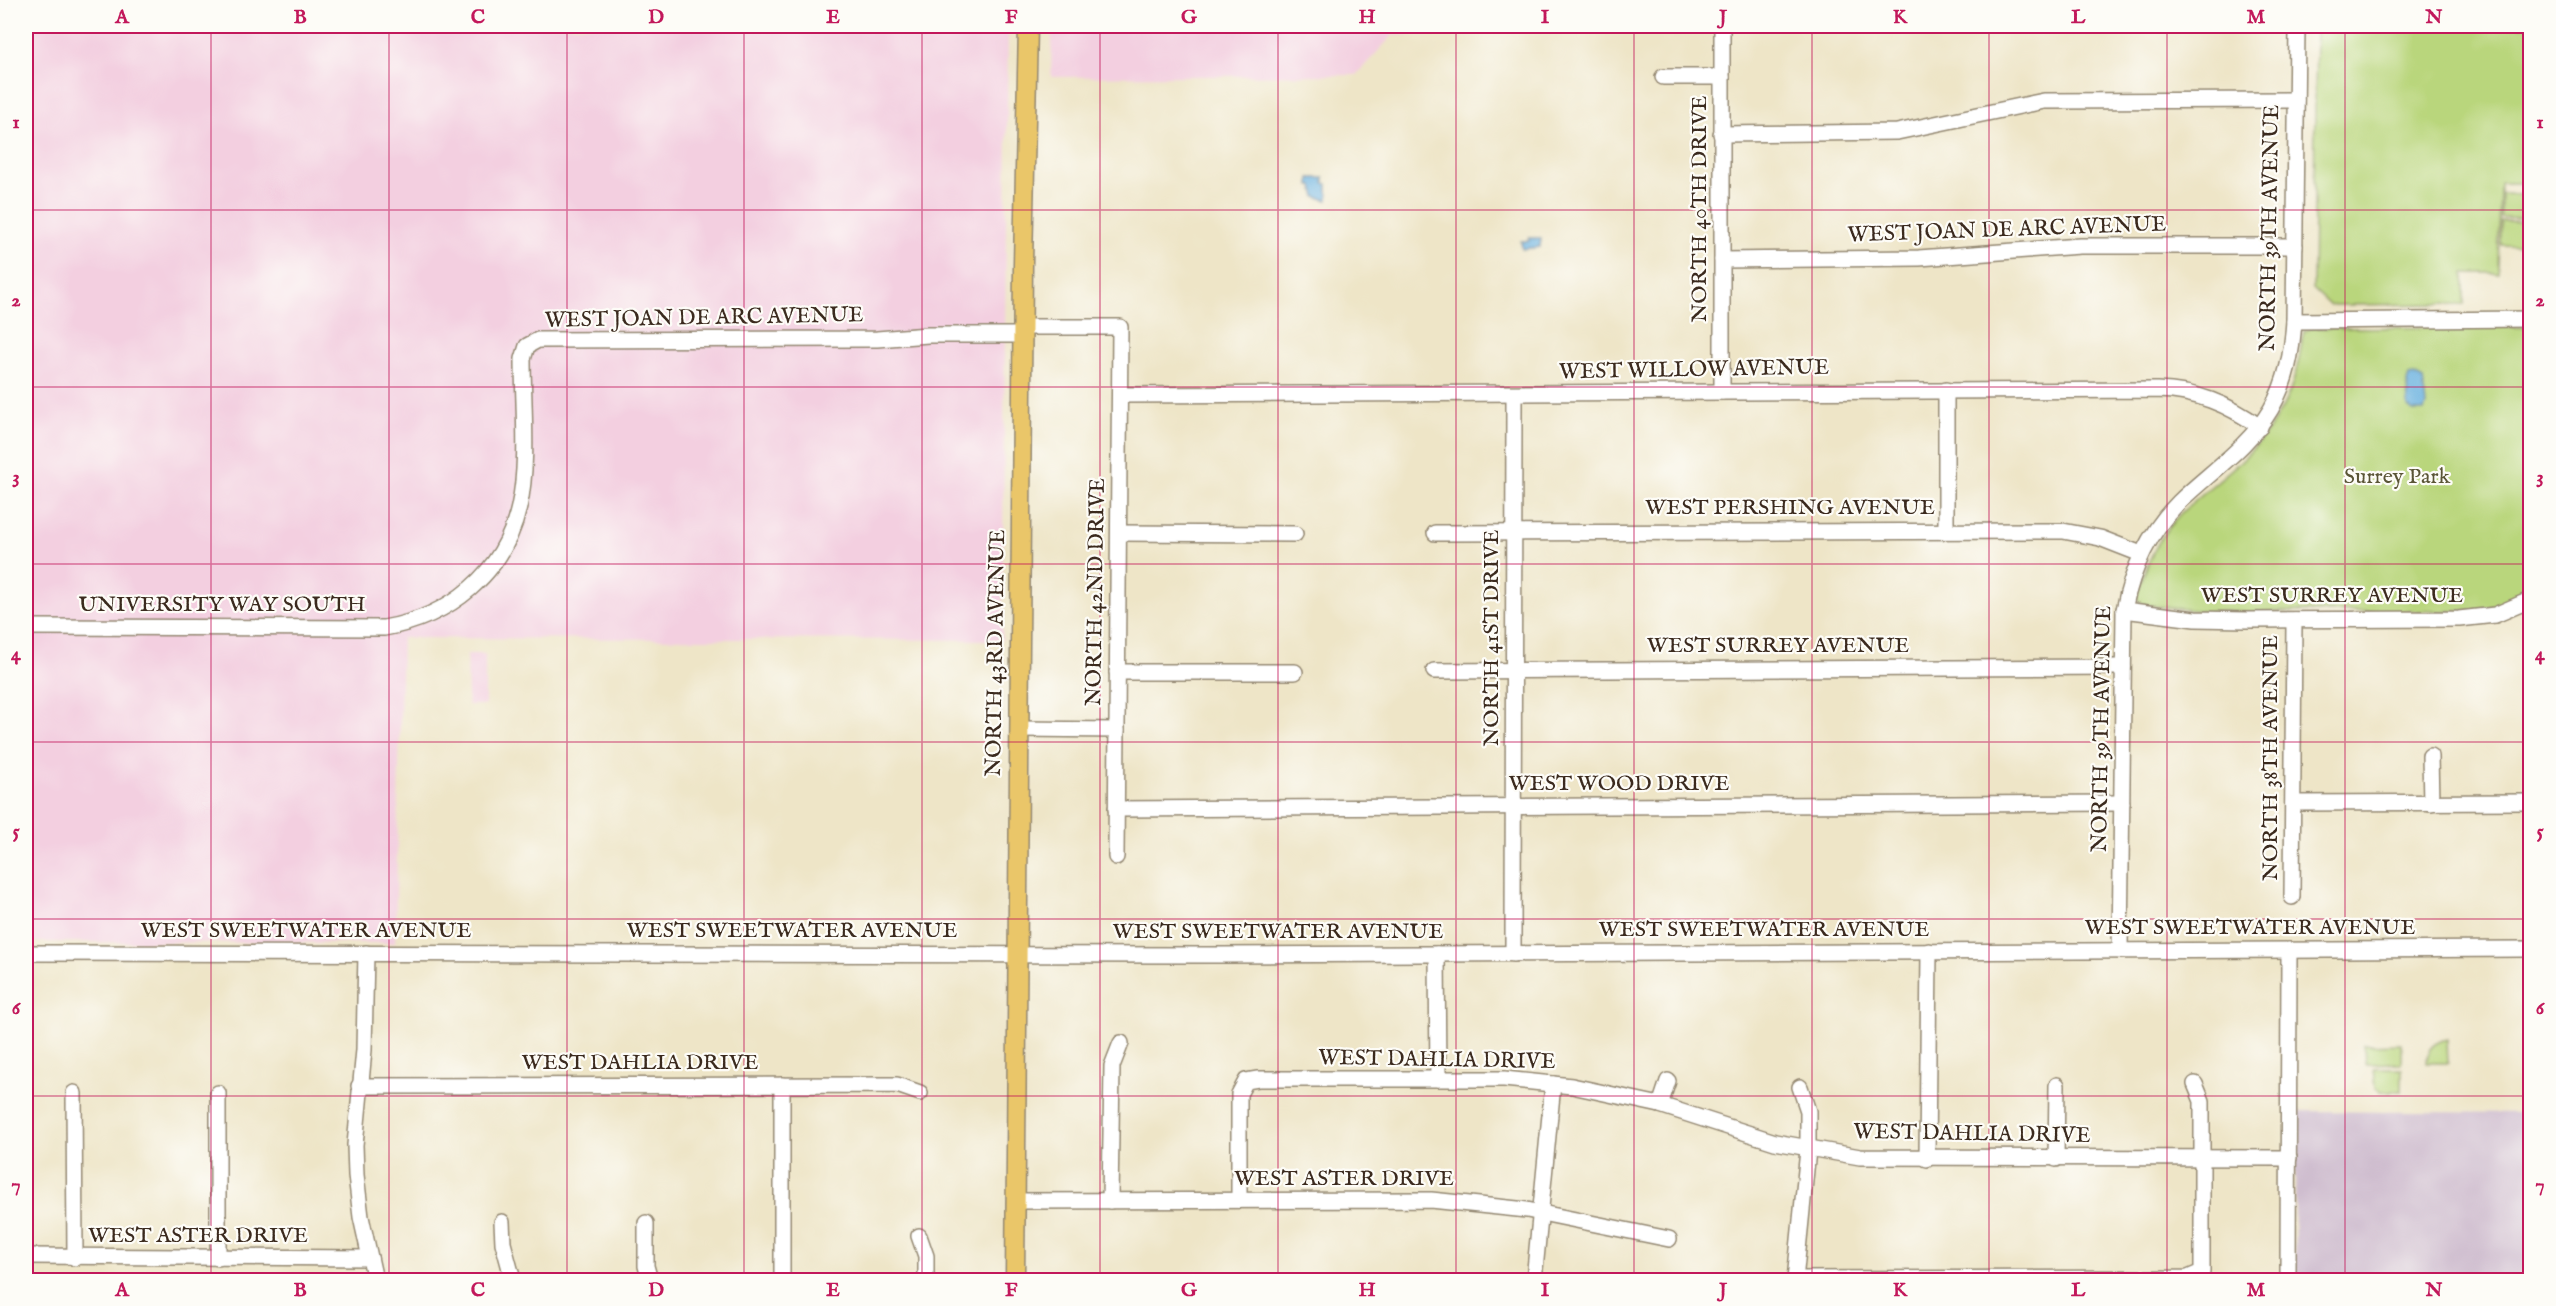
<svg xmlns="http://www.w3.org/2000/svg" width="2556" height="1306" viewBox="0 0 2556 1306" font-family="'IM FELL English',serif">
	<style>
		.built { fill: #f3cfe0 }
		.industrial { fill: #cfbdcf }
		.green { fill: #b9d67c; stroke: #7a804d; stroke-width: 1.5 }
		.water { fill: #67b0df; stroke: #516d7e; stroke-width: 1.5 }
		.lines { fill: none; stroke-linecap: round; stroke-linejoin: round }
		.minor-casing { stroke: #948872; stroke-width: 18 }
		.major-casing { stroke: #948872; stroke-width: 21 }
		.minor { stroke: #fff; stroke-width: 15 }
		.major { stroke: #eac669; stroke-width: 18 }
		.grid { fill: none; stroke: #c2185b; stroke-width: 1.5; stroke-opacity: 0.55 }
		.labels { text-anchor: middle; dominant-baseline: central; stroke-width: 4.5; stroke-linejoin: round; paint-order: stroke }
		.street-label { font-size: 22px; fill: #3b2a1e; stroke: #fdfcf7 }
		.park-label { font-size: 22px; fill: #5a5536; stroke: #fdfcf7 }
		.neatline { fill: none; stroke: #c2185b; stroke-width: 2 }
		.grid-label { font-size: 20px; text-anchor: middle; font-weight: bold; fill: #c2185b }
	</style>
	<rect width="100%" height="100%" fill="#fdfcf7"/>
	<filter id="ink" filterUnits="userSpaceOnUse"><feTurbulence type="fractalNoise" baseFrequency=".0167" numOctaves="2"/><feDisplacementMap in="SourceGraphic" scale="12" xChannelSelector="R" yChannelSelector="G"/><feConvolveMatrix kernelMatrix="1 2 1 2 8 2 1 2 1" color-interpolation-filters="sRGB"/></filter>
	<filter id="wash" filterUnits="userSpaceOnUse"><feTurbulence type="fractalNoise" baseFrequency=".008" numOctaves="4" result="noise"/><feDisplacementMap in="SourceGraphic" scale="24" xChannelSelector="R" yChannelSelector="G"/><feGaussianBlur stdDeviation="1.35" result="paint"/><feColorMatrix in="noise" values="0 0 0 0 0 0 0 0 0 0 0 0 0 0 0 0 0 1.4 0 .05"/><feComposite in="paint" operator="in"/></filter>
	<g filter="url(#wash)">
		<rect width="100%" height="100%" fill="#eee5c7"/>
		<g class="built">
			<path d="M26 26H1008L1002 640 402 638 395 943 26 942Z"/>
			<path d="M1052 26H1481L1471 35H1393L1356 75 1051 77Z"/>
			<path d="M467 654H485V705H468Z"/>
		</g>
		<path class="industrial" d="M2296 1111 2530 1113V1280H2294Z"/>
		<g class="green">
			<path d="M2316 26H2530V183H2500L2498 273H2464V304L2330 305 2313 289Z"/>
			<path d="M2501 194 2530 195V219L2501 218Z"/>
			<path d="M2501 221 2530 222V246L2501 245Z"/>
			<path d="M2530 327V590L2505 604 2473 611 2256 612 2200 611 2145 605 2139 601 2137 596C2146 564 2158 536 2182 512 2211 484 2245 463 2268 430 2283 410 2293 387 2298 363 2301 353 2301 342 2304 331L2312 328Z"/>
			<path d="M2447 1039 2448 1063H2426C2426 1049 2434 1042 2447 1039Z"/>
			<path d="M2401 1044V1063L2365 1064 2364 1045Z"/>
			<path d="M2374 1068H2402V1091H2381L2376 1088Z"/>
		</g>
		<g class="water">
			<path d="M1310 178H1324V183L1328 184V200L1316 197 1313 186H1310Z"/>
			<path d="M1529 238H1541L1540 247 1522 249 1521 241H1529Z"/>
			<path d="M2414 375 2423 380 2426 405 2424 411H2413L2408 407 2407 382 2409 376Z"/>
		</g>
	</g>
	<g filter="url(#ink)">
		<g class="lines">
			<g class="minor-casing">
				<g id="minor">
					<path d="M1663 77H1722"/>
					<path d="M1721 134 1897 132 2044 101 2296 100"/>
					<path d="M1722 260 1919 258 2080 246H2295"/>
					<path d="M2294 321 2530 319"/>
					<path d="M1023 327H1120L1116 857"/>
					<path d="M1946 390V530"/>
					<path d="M1722 392V26"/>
					<path d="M1120 395 2157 390C2196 391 2228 404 2260 427"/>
					<path d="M1119 533 1295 534"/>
					<path d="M1435 533 2063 531 2100 538 2141 554"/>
					<path d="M2124 610 2195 619 2247 620 2459 619 2495 615 2530 600"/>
					<path d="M26 627 384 628C449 617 504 574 519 507 529 464 523 405 523 359L527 346 538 340 877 339 928 335H1022"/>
					<path d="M1434 671 2123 667"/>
					<path d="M1117 672H1295"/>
					<path d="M1019 729 1117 730"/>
					<path d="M2430 756 2431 803"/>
					<path d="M2293 803 2530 802"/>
					<path d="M1116 809 2122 803"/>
					<path d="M2292 897 2294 620"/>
					<path d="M2120 951 2124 610C2132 569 2149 532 2179 502 2211 471 2248 448 2271 409 2287 381 2292 352 2294 321L2297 26"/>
					<path d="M26 953 1220 955 2530 949"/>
					<path d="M366 953 364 1050 355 1145 356 1175 361 1217 375 1280"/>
					<path d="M1437 954 1438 1079"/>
					<path d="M1513 954 1514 394"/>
					<path d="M359 1086 897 1085 920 1093"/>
					<path d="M74 1093 75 1258"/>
					<path d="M218 1093V1258"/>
					<path d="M1660 1105 1668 1081"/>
					<path d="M1927 1159 1929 951"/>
					<path d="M2056 1159 2057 1085"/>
					<path d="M1239 1200V1094L1246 1081 1258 1079H1504L1572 1086 1660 1105 1775 1142 1860 1157 2289 1158"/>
					<path d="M1016 1201 1431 1200 1527 1210 1669 1239"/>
					<path d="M1110 1201 1112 1066 1121 1043"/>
					<path d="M502 1222 503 1243 513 1280"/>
					<path d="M646 1223V1266L650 1280"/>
					<path d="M919 1236 926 1256V1280"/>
					<path d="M26 1256 370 1258"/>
					<path d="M1795 1279 2188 1278 2202 1272V1101L2195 1084"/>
					<path d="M782 1280V1085"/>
					<path d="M1534 1280 1553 1084"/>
					<path d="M1795 1280 1808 1150V1111L1800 1087"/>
					<path d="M2288 1280 2289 950"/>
				</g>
			</g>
			<g class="major-casing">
				<path id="major" d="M1015 1280 1023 264 1028 26"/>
			</g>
			<use href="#minor" class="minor"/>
			<use href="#major" class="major"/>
		</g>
	</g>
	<path class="grid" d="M211 26V1280M389 26V1280M567 26V1280M744 26V1280M922 26V1280M1100 26V1280M1278 26V1280M1456 26V1280M1634 26V1280M1812 26V1280M1989 26V1280M2167 26V1280M2345 26V1280M26 210H2530M26 387H2530M26 564H2530M26 742H2530M26 919H2530M26 1096H2530"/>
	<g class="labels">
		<g class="street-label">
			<text transform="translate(1700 209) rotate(-90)">NORTH 40TH DRIVE</text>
			<text transform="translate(2270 228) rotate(-89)">NORTH 39TH AVENUE</text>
			<text transform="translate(2007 230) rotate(-2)">WEST JOAN DE ARC AVENUE</text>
			<text transform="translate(704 318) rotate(-1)">WEST JOAN DE ARC AVENUE</text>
			<text transform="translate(1694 370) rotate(-1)">WEST WILLOW AVENUE</text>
			<text x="1790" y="508">WEST PERSHING AVENUE</text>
			<text transform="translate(1096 592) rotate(-89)">NORTH 42ND DRIVE</text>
			<text x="2332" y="596">WEST SURREY AVENUE</text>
			<text x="222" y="605">UNIVERSITY WAY SOUTH</text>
			<text transform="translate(1492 638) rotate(-90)">NORTH 41ST DRIVE</text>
			<text x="1778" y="646">WEST SURREY AVENUE</text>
			<text transform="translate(996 653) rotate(-89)">NORTH 43RD AVENUE</text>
			<text transform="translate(2102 729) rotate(-89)">NORTH 39TH AVENUE</text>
			<text transform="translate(2271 758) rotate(-90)">NORTH 38TH AVENUE</text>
			<text x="1619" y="784">WEST WOOD DRIVE</text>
			<text x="2250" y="928">WEST SWEETWATER AVENUE</text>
			<text x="1764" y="930">WEST SWEETWATER AVENUE</text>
			<text x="306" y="931">WEST SWEETWATER AVENUE</text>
			<text x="792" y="931">WEST SWEETWATER AVENUE</text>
			<text x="1278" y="932">WEST SWEETWATER AVENUE</text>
			<text transform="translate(1437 1060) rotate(1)">WEST DAHLIA DRIVE</text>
			<text x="640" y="1063">WEST DAHLIA DRIVE</text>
			<text transform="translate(1972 1134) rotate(1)">WEST DAHLIA DRIVE</text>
			<text x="1344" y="1179">WEST ASTER DRIVE</text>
			<text x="198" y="1236">WEST ASTER DRIVE</text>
		</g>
		<g class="park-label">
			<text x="2397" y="477">Surrey Park</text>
		</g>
	</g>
	<rect width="2556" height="1306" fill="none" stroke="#fdfcf7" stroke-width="66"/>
	<rect x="33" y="33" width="2490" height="1240" class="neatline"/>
	<g class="grid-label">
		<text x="122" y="23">A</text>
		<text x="300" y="23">B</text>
		<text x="478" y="23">C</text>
		<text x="656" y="23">D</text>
		<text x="833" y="23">E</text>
		<text x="1011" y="23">F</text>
		<text x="1189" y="23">G</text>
		<text x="1367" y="23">H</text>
		<text x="1545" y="23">I</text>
		<text x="1723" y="23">J</text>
		<text x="1900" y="23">K</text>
		<text x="2078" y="23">L</text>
		<text x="2256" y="23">M</text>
		<text x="2434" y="23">N</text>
		<text x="16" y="128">1</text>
		<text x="2540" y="128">1</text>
		<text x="16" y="306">2</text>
		<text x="2540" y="306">2</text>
		<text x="16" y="483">3</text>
		<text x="2540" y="483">3</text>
		<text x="16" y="660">4</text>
		<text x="2540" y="660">4</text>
		<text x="16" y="837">5</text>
		<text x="2540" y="837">5</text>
		<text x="16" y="1014">6</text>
		<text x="2540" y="1014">6</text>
		<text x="16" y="1191">7</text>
		<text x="2540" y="1191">7</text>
		<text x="122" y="1296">A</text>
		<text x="300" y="1296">B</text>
		<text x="478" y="1296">C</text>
		<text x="656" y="1296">D</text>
		<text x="833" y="1296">E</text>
		<text x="1011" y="1296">F</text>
		<text x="1189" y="1296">G</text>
		<text x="1367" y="1296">H</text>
		<text x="1545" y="1296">I</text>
		<text x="1723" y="1296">J</text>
		<text x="1900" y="1296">K</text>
		<text x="2078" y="1296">L</text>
		<text x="2256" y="1296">M</text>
		<text x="2434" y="1296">N</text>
	</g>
</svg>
